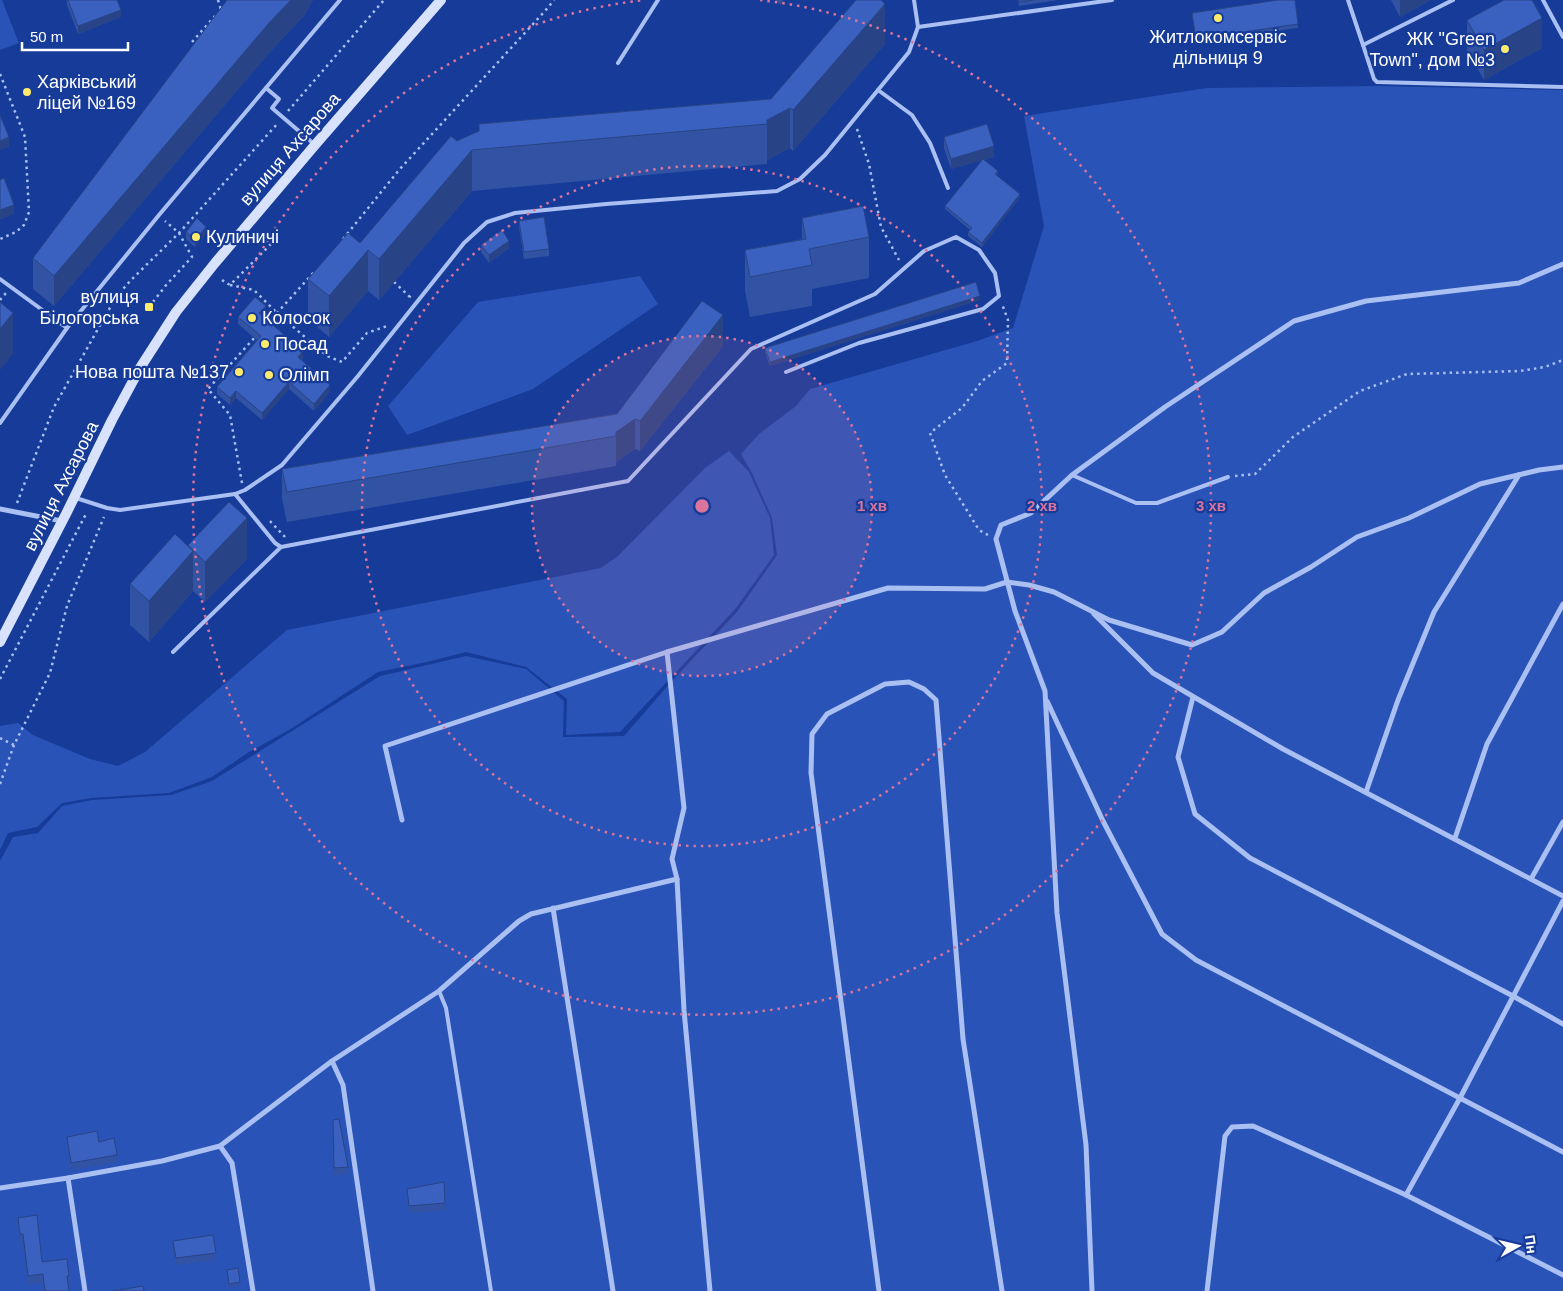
<svg xmlns="http://www.w3.org/2000/svg" width="1563" height="1291" viewBox="0 0 1563 1291" font-family="Helvetica,sans-serif">
	<style>
		.green { fill: #2953b7 }
		.lines { fill: none; stroke-linecap: round; stroke-linejoin: round }
		.path { stroke: #aabff2; stroke-width: 2.5; stroke-dasharray: 2.5 4; stroke-linecap: butt }
		.service { stroke: #aabff2; stroke-width: 4 }
		.minor { stroke: #aabff2; stroke-width: 5 }
		.secondary { stroke: #d9e2fc; stroke-width: 10 }
		.wall { fill: #3253a4 }
		.shaded-wall { fill: #294486 }
		.building { fill: #3a61bf; stroke: #294486 }
		.ring { fill: none; stroke: #da749d; stroke-width: 2.5; stroke-dasharray: 2.5 5 }
		.poi-dot { fill: #ffeb6b; stroke: #163b99; stroke-width: 2 }
		.labels { text-anchor: middle; dominant-baseline: central; stroke-width: 4.5; stroke-linejoin: round; paint-order: stroke }
		.poi-label { font-size: 18px; fill: #fff; stroke: #163b99; text-anchor: start }
		.street-label { font-size: 18px; fill: #fff; stroke: #163b99 }
		.centre { fill: #da749d; stroke: #163b99; stroke-width: 2.5 }
		.ring-label { font-size: 15px; text-anchor: middle; font-weight: bold; fill: #da749d; stroke: #163b99; stroke-width: 4.5; stroke-linejoin: round; paint-order: stroke }
	</style>
	<rect width="100%" height="100%" fill="#163b99"/>
	<g class="green">
		<path d="M0 0H2L19 43 0 50Z"/>
		<path d="M1379 86 1563 90V1291H0V861L13 837 38 833 62 806 92 800 171 795 212 781 380 676 466 656 526 669 564 701 563 737 624 736 671 682 737 612 777 555 772 518 752 473 741 454 759 434 796 406 810 389 977 341 1013 328 1044 226 1024 116 1207 88Z"/>
		<path d="M640 276 658 304 533 389 407 435 388 406 478 302Z"/>
		<path d="M729 451 749 472 770 518 774 555 736 608 620 732 566 735 567 699 526 667 466 652 427 662 378 672 289 730 249 752 212 777 169 793 91 798 62 803 37 827 8 833 0 850V726L18 723 33 735 90 759 118 766 145 752 287 630 601 568 618 556 705 468Z"/>
	</g>
	<g class="lines">
		<g class="path">
			<path d="M218 0 221 10"/>
			<path d="M192 42 215 16"/>
			<path d="M0 74 25 137 29 212 24 225 16 232 0 239"/>
			<path d="M288 111 384 0"/>
			<path d="M857 129 869 164 881 227 899 260"/>
			<path d="M343 239 399 170 545 11 554 0"/>
			<path d="M222 280 230 285 275 240 276 235"/>
			<path d="M394 282 410 297 409 298"/>
			<path d="M230 285 254 290 277 313 327 356 342 362 367 333 387 326"/>
			<path d="M0 300 6 293"/>
			<path d="M149 307 167 284 192 257 179 233 165 221"/>
			<path d="M268 323 315 271"/>
			<path d="M1235 476 1255 474 1293 437 1360 391 1407 374 1520 371 1545 367 1563 360"/>
			<path d="M242 483 230 415 208 389 256 336"/>
			<path d="M17 503 54 407 116 297 131 280 179 233 278 123"/>
			<path d="M270 521 285 537"/>
			<path d="M988 535 979 530 945 475 930 433 962 408 982 381 1007 363 1008 320 1002 304"/>
			<path d="M0 679 87 512"/>
			<path d="M0 738 14 745"/>
			<path d="M0 784 14 745 50 673 67 606 104 517"/>
		</g>
		<g class="service">
			<path d="M1348 0 1363 45 1453 0"/>
			<path d="M1543 0 1563 37"/>
			<path d="M918 27 1112 0"/>
			<path d="M1363 45 1374 79 1377 82 1563 87"/>
			<path d="M618 63 658 0"/>
			<path d="M266 88 279 99 272 108 314 144"/>
			<path d="M878 90 912 115 930 143 948 188"/>
			<path d="M0 279 67 328"/>
			<path d="M0 423 67 328 159 215 340 0"/>
			<path d="M1072 475 1136 503H1157L1228 477"/>
			<path d="M76 498 107 508 120 510 235 494 245 490 282 465 358 376 464 243 487 222 515 213 606 204 777 191 800 179 825 155 909 52 918 27 914 0"/>
			<path d="M281 547 628 481 751 349 875 294 924 251 956 237 979 250 995 273 999 296 983 309 859 343 786 372"/>
			<path d="M173 652 281 547 275 543 235 494"/>
			<path d="M439 991 446 1008 491 1291"/>
		</g>
		<g class="minor">
			<path d="M0 509 62 521"/>
			<path d="M1094 614 1153 673 1283 749 1563 896"/>
			<path d="M667 652 684 808 672 859 677 879 684 1010 710 1291"/>
			<path d="M1193 697 1178 757 1195 814 1250 858 1513 996 1563 1024"/>
			<path d="M1047 701 1103 821 1162 934 1196 960 1563 1152"/>
			<path d="M1366 792 1398 700 1434 612 1519 475"/>
			<path d="M402 820 385 746 667 652 888 588 985 589 1007 582 1029 585 1054 592 1109 620 1192 645 1222 632 1264 593 1311 567 1357 537 1409 518 1480 484 1539 470 1563 467"/>
			<path d="M1455 838 1487 744 1563 604"/>
			<path d="M1531 879 1563 822"/>
			<path d="M553 908 613 1291"/>
			<path d="M332 1061 343 1085 373 1291"/>
			<path d="M220 1146 232 1163 253 1291"/>
			<path d="M68 1178 85 1291"/>
			<path d="M0 1188 68 1178 162 1161 220 1146 332 1061 439 991 519 921 531 914 677 879"/>
			<path d="M1406 1195 1460 1098 1563 901"/>
			<path d="M879 1291 811 773 812 734 827 714 885 684 909 682 924 689 936 700 963 1039 1002 1291"/>
			<path d="M1092 1291 1086 1145 1057 913 1045 691 1015 611 996 539 1001 525 1031 513 1072 475 1165 407 1294 321 1366 301 1519 283 1563 264"/>
			<path d="M1207 1291 1225 1136 1232 1127 1253 1126 1406 1195 1563 1275"/>
		</g>
		<path class="secondary" d="M0 642 67 512 112 420 140 368 176 312 215 263 315 145 441 0"/>
	</g>
	<g class="wall">
		<path d="M67 0H117L121 17 78 34 67 5Z"/>
		<path d="M227 0H313L304 16 269 53 54 306 33 289V258Z"/>
		<path d="M775 0H784L781 5Z"/>
		<path d="M1018 0H1058L1019 6Z"/>
		<path d="M1391 0H1431L1400 17Z"/>
		<path d="M1192 13 1298 24V28L1196 42Z"/>
		<path d="M1467 20 1542 48 1484 80 1467 50Z"/>
		<path d="M885 44 793 151 790 148 767 160V164L472 191 379 300 368 291 329 337 308 319V279L360 243 457 141 771 99Z"/>
		<path d="M944 137 994 157 984 160 998 174 996 176 1020 197 982 247 968 236V232L970 230 945 209V206L983 160 951 169 944 148Z"/>
		<path d="M802 218 869 237V278L812 289V306L750 317 745 291V250L802 239Z"/>
		<path d="M519 221 549 249V256L524 259 519 228Z"/>
		<path d="M186 232 206 234 195 247 186 239Z"/>
		<path d="M481 245 509 248 489 263 481 252Z"/>
		<path d="M980 300 770 366 765 352V348Z"/>
		<path d="M266 313 262 316 303 358 302 360 330 392 314 411 289 389 262 420 236 398 230 405 217 394V387L257 340 238 324V317Z"/>
		<path d="M723 346 640 451 635 449 616 462V466L287 522 282 499V469L617 414Z"/>
		<path d="M188 546 247 559 205 602 193 591 149 642 130 625V584Z"/>
		<path d="M333 1120 348 1167V1174L334 1175Z"/>
		<path d="M67 1137 117 1155V1162L71 1170 67 1144Z"/>
		<path d="M444 1182 445 1210 409 1213 407 1189Z"/>
		<path d="M18 1218 42 1262 69 1276V1285H68L69 1291H44L43 1283 28 1284 23 1242H20L18 1226Z"/>
		<path d="M173 1241 216 1253V1260L176 1265 173 1248Z"/>
		<path d="M227 1270 240 1282V1286L229 1288Z"/>
	</g>
	<g class="shaded-wall">
		<path d="M291 0H313L304 16 269 53 54 306V276L269 23Z"/>
		<path d="M782 0H784L781 5V2Z"/>
		<path d="M1400 0H1431L1400 17Z"/>
		<path d="M885 4V44L793 151V110Z"/>
		<path d="M121 10V17L78 34V26Z"/>
		<path d="M1542 18V48L1484 80V50Z"/>
		<path d="M790 108V148L767 160V164V120Z"/>
		<path d="M9 137V147L0 150V141Z"/>
		<path d="M994 146V157L951 169V159Z"/>
		<path d="M472 150V191L379 300V259Z"/>
		<path d="M1020 194V197L982 247V243Z"/>
		<path d="M14 205V214L0 220V210Z"/>
		<path d="M206 227V234L195 247V240Z"/>
		<path d="M509 241V248L489 263V255Z"/>
		<path d="M368 250V291L329 337V296Z"/>
		<path d="M980 296V300L770 366V362Z"/>
		<path d="M266 306V313L259 320V313Z"/>
		<path d="M13 313V354L0 370V329Z"/>
		<path d="M723 315V346L640 451V421Z"/>
		<path d="M303 351V358L298 364V357Z"/>
		<path d="M289 382V389L262 420V413Z"/>
		<path d="M330 385V392L314 411V404Z"/>
		<path d="M236 391V398L230 405V398Z"/>
		<path d="M635 419V449L616 462V432Z"/>
		<path d="M247 518V559L205 602V562Z"/>
		<path d="M193 551V591L149 642V601Z"/>
	</g>
	<g class="building">
		<path d="M68 0H117L121 10 78 26Z"/>
		<path d="M227 0H291L269 23 54 276 33 258Z"/>
		<path d="M856 0H881L885 4 793 110 790 108 767 120V124L472 150 379 259 368 250 329 296 308 279 348 233 360 243 451 136 457 141 479 131V124L771 99Z"/>
		<path d="M1019 0H1033L1019 2Z"/>
		<path d="M1278 0H1295L1298 24 1196 39 1192 13Z"/>
		<path d="M1504 0H1532L1542 18 1484 50 1467 20Z"/>
		<path d="M0 115 9 137 0 141Z"/>
		<path d="M987 124 994 146 951 159 944 137Z"/>
		<path d="M983 159 998 171 995 174 1020 194 982 243 968 232 972 228 945 206Z"/>
		<path d="M4 178 14 205 0 210V180Z"/>
		<path d="M863 206 869 237 809 249 812 265 750 277 745 250 806 239 802 218Z"/>
		<path d="M544 217 549 249 524 252 519 221Z"/>
		<path d="M197 218 206 227 195 240 186 232Z"/>
		<path d="M502 230 509 241 489 255 481 245Z"/>
		<path d="M976 282 980 296 770 362 765 348Z"/>
		<path d="M255 297 266 306 259 313 303 351 298 357 330 385 314 404 289 382 262 413 236 391 230 398 217 387 261 336 238 317Z"/>
		<path d="M702 301 723 315 640 421 635 419 616 432V436L287 492 282 469 617 414Z"/>
		<path d="M0 302 13 313 0 329Z"/>
		<path d="M229 502 247 518 205 562 188 545Z"/>
		<path d="M175 534 193 551 149 601 130 584Z"/>
		<path d="M339 1119 348 1167 334 1168 333 1120Z"/>
		<path d="M97 1131 99 1142 114 1138 117 1155 71 1163 67 1137Z"/>
		<path d="M444 1182 445 1203 409 1206 407 1189Z"/>
		<path d="M37 1215 42 1262 67 1259 69 1276H67L69 1291H45L43 1274 28 1276 23 1234H20L18 1218Z"/>
		<path d="M213 1235 216 1253 176 1258 173 1241Z"/>
		<path d="M238 1268 240 1282 229 1284 227 1270Z"/>
		<path d="M143 1286 144 1291H113Z"/>
	</g>
	<circle cx="702" cy="506" r="170" fill="#da749d" fill-opacity=".12"/>
	<g class="ring">
		<circle cx="702" cy="506" r="170"/>
		<circle cx="702" cy="506" r="340"/>
		<path d="M760 0A509 509 0 1 1 644 0"/>
	</g>
	<g class="poi-dot">
		<circle cx="1218" cy="18" r="5"/>
		<circle cx="1505" cy="49" r="5"/>
		<circle cx="27" cy="92" r="5"/>
		<circle cx="196" cy="237" r="5"/>
		<rect x="144" y="302" width="10" height="10" rx="2.5"/>
		<circle cx="252" cy="318" r="5"/>
		<circle cx="265" cy="344" r="5"/>
		<circle cx="239" cy="372" r="5"/>
		<circle cx="269" cy="375" r="5"/>
	</g>
	<g class="labels">
		<g class="poi-label">
			<text x="1218" y="37" text-anchor="middle">Житлокомсервіс<tspan x="1218" dy="21">дільниця 9</tspan></text>
			<text x="1495" y="39" text-anchor="end">ЖК "Green<tspan x="1495" dy="21">Town", дом №3</tspan></text>
			<text x="37" y="82">Харківський<tspan x="37" dy="21">ліцей №169</tspan></text>
			<text x="206" y="237">Кулиничі</text>
			<text x="139" y="297" text-anchor="end">вулиця<tspan x="139" dy="21">Білогорська</tspan></text>
			<text x="262" y="318">Колосок</text>
			<text x="275" y="344">Посад</text>
			<text x="229" y="372" text-anchor="end">Нова пошта №137</text>
			<text x="279" y="375">Олімп</text>
		</g>
		<g class="street-label">
			<text transform="translate(290 149) rotate(-49)">вулиця Ахсарова</text>
			<text transform="translate(61 486) rotate(-63)">вулиця Ахсарова</text>
		</g>
	</g>
	<circle cx="702" cy="506" r="8" class="centre"/>
	<g class="ring-label">
		<text x="872" y="511">1 хв</text>
		<text x="1042" y="511">2 хв</text>
		<text x="1211" y="511">3 хв</text>
	</g>
	<g transform="translate(1518 1246) rotate(82)" stroke="#163b99" stroke-width="4" paint-order="stroke">
	<path d="M0-4L9 19L0 12L-9 19Z" fill="#ffffff"/>
	<text y="-8" font-size="14" font-weight="bold" text-anchor="middle" fill="#ffffff">Пн</text>
	</g>
	<path d="M22 42v8h106v-8" fill="none" stroke="#ffffff" stroke-width="2.5"/>
	<text x="30" y="42" font-size="15" fill="#ffffff" stroke="#163b99" stroke-width="4" paint-order="stroke">50 m</text>
</svg>
